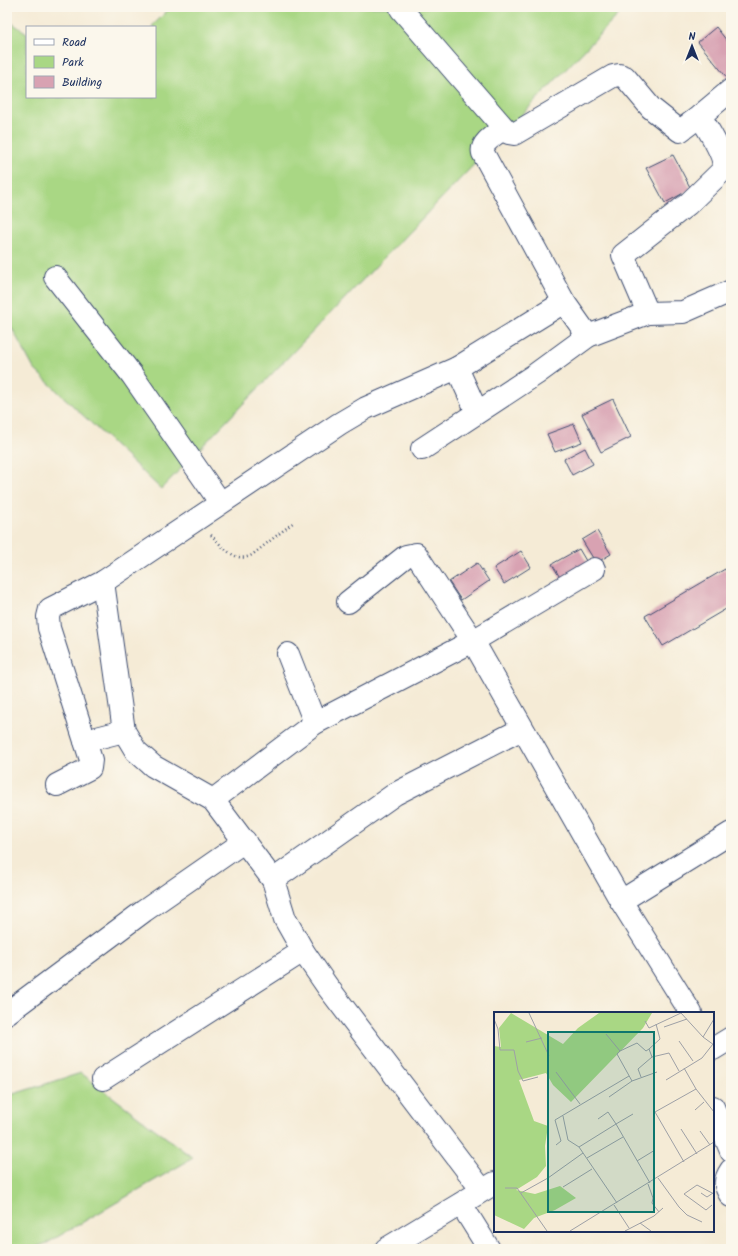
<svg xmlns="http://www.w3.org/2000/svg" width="738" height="1256" viewBox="0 0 738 1256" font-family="Kalam,sans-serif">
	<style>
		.green { fill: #a9d784; stroke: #628371 }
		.building { fill: #d8a2b2 }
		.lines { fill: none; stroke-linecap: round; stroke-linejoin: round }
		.minor-casing { stroke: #3c4b70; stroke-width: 24 }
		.path { stroke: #3c4b70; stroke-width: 2.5; stroke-dasharray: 1 3; stroke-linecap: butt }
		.minor { stroke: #fff; stroke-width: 22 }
		.inset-road { fill: none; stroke: #9ea0a6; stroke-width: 1 }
		.view { fill: #0f766e; fill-opacity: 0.15; stroke: #0f766e; stroke-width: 2 }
		.inset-edge { fill: none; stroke: #1b2f5e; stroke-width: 2 }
	</style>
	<rect width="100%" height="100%" fill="#fbf7ec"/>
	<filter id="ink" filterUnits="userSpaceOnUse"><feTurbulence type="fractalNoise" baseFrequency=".025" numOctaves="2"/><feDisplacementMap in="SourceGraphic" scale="8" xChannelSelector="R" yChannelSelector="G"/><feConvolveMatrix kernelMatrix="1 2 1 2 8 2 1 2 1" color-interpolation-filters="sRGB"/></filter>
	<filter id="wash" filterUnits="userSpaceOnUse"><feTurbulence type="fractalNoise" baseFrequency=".012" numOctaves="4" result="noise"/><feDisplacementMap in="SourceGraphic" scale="16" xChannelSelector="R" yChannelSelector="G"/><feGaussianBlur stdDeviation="0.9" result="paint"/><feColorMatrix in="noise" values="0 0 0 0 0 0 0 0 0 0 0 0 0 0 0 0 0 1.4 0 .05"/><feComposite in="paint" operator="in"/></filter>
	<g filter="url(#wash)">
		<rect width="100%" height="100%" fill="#f5ebd6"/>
		<g class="green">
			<path d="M171 7H626L161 489 34 369 7 319V20L27 33V97H155V27H151Z"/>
			<path d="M81 1073 193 1158 47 1243 31 1249H7V1096Z"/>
		</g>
		<g id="blocks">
			<g class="building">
				<path d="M716 27 731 46V76L728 79 698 42Z"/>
				<path d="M673 155 691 189 665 203 646 168Z"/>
				<path d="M613 399 631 437 601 452 582 414Z"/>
				<path d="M574 424 582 442 555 452 547 434Z"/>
				<path d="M585 448 593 464 572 475 564 459Z"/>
				<path d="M597 531 611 554 596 563 582 540Z"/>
				<path d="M579 549 589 566 562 581 552 564Z"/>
				<path d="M521 551 531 567 504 584 494 568Z"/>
				<path d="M477 563 489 581 461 600 449 582Z"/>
				<path d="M725 569 731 580V606L663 646 645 616Z"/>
			</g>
		</g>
	</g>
	<g filter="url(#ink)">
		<use href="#blocks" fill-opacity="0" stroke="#3c4b70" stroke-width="1"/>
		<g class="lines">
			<g class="minor-casing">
				<g id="minor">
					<path d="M401 9 504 128C496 134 480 143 483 153L564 302 588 336"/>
					<path d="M504 128 508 133 514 134 613 76 619 75 625 77 651 108 680 131 700 116"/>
					<path d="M55 277 132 375 220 502"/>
					<path d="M648 313 623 255 688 204 722 171C728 159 707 128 700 116L731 90"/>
					<path d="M457 368 477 412"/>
					<path d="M422 449 536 374 588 336 648 313 683 312 731 291"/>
					<path d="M594 569 473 641 621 901 691 1013"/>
					<path d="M103 582 124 731 136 751 153 766 213 800 273 880 285 919 303 951 327 986 482 1190"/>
					<path d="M288 654 315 723"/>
					<path d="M85 741 124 731"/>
					<path d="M57 785 90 768 91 760 49 628 48 617 50 609 103 582 339 424 366 408 457 368 564 302"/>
					<path d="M213 800 315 723 473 641 416 554 406 556 348 602"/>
					<path d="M273 880 395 794 522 729"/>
					<path d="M621 901 731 833"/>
					<path d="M7 1013 144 911 245 841"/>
					<path d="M713 1049 731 1038"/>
					<path d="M103 1079 303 951"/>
					<path d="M713 1107 731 1151"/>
					<path d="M731 1170C724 1180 724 1186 731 1196"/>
					<path d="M461 1204 489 1249"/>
					<path d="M386 1249 495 1183"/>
				</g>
			</g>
			<path class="path" d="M211 535C222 546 235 564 252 555L294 522"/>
			<use href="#minor" class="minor"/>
		</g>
	</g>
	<g transform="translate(494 1012)">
		<rect width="220" height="220" fill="#f5ebd6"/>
		<path d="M17 1 69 32 84 16 105 1H158L149 16 77 90 59 73 52 61 25 68 40 109 54 114 51 134 52 154 43 165 22 178 41 182 66 174 82 186 61 198 40 206 30 217 0 203V34L7 35 5 16Z" fill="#a9d784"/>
		<path class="inset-road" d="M35 1 55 44M0 7 4 17 6 38H20L24 59 29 69 44 65M151 9 155 16 187 1 209 25 220 33M170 15 193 7M112 22 126 39 123 42 138 69M209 25 220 7M185 29 199 49M32 30 48 26M126 39 143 31 152 39 155 37M158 45 175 41 185 59M62 60 86 92M147 65 144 57 158 45 155 37 166 27 162 12M172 68 208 46 219 32M202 77 220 100M115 85 138 69 163 60M201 98 210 90M139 102 122 112 156 171M69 104 74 128 85 135 123 191M187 117 203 142M206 119 216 133M62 133 67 129 61 108 135 64M85 135 122 112 114 100 104 107M93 146 129 125M143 149 161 138M190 150 161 100 202 77 190 56M164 166 185 195 193 203 208 210M154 172 159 186 158 191 165 200M69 175 98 157M11 176H23L53 219M27 181 54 166 89 141M207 181 213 185 219 181M120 193 135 216M218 193 212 198 190 182 203 173 220 182M146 211 157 219M76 219 220 130M131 219 160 204 169 196"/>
		<path class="view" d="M54 20H160V200H54Z"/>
		<rect width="220" height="220" class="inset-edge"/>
	</g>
	<rect width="738" height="1256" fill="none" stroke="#fbf7ec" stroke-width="24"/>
	<rect x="26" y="26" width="130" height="72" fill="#fbf7ec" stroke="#a1a7b3"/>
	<rect x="34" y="39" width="20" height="6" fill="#ffffff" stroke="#a1a7b3"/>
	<text x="62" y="46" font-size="12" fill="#1b2f5e">Road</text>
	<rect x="34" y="56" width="20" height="12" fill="#a9d784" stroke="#a1a7b3"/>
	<text x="62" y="66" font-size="12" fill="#1b2f5e">Park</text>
	<rect x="34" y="76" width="20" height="12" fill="#d8a2b2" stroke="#a1a7b3"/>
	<text x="62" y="86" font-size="12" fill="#1b2f5e">Building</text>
	<g transform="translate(692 46)" stroke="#fbf7ec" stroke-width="3" paint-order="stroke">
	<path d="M0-3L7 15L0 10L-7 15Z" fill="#1b2f5e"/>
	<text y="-6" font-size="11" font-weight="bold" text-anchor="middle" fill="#1b2f5e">N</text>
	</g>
</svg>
